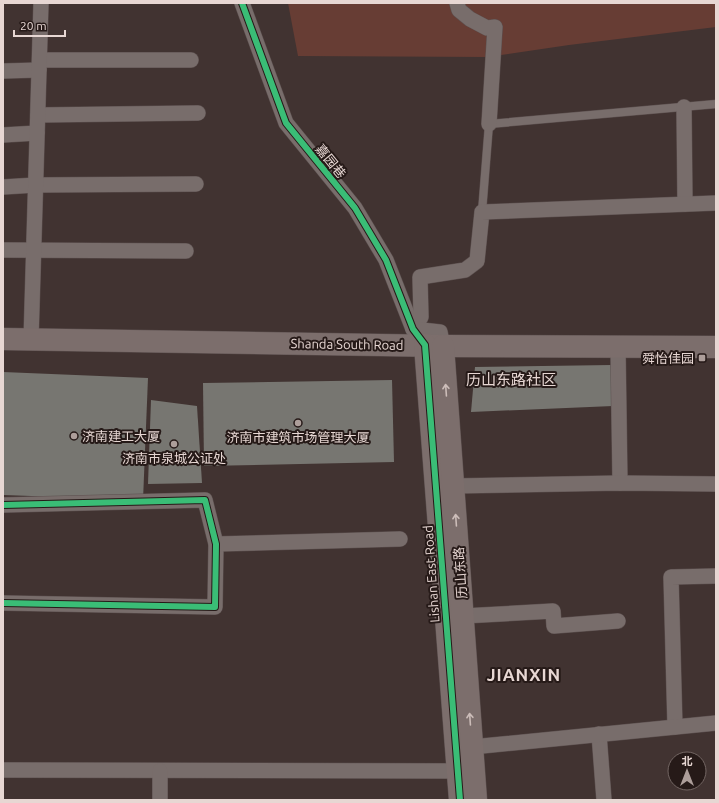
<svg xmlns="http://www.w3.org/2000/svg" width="719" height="803" viewBox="0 0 719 803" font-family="Ubuntu,'Noto Sans SC',sans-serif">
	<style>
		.green { fill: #673d34 }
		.building { fill: #777671 }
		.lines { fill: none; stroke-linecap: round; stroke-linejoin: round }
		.lane-casing { stroke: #5d5150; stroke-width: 9 }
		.street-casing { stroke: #5d5150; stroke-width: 16 }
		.secondary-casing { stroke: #5d5150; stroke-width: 23 }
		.lane { stroke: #786d6b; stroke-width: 8 }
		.street { stroke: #786d6b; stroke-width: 15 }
		.secondary { stroke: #7c6e6c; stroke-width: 22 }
		.cycleway-casing { stroke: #261a18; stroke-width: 8 }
		.cycleway { stroke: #3abd76; stroke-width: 6 }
		.oneway { stroke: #ccbdb9 }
		.poi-dot { fill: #ad9e9a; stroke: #261a18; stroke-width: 1.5 }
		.labels { text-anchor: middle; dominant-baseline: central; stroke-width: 4; stroke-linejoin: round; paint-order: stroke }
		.street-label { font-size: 13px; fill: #e7d7d3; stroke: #261a18 }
		.poi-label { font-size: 13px; fill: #e7d7d3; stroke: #261a18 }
		.quarter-label { font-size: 15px; fill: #e7d7d3; stroke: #261a18 }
		.district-label { font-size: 17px; font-weight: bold; letter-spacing: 1px; fill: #e7d7d3; stroke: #261a18 }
	</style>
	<rect width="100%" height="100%" fill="#413331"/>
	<path class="green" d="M288 3H716V27L569 45 487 57 298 56Z"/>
	<g class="building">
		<path d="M611 365 613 406 471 412 475 367Z"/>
		<path d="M3 372 148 378 143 500 3 495Z"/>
		<path d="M392 380 394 462 204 466 203 383Z"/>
		<path d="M151 400 197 406 202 483 148 484Z"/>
	</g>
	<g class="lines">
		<g class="lane-casing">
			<path id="lane" d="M482 212 489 124 716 104"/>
		</g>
		<g class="street-casing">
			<g id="street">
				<path d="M242 3 286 123 355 208 386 260 413 329 417 335"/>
				<path d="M457 3 459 10 470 19 487 28 495 27 489 124"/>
				<path d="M40 60H191"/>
				<path d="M3 71 39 70"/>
				<path d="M684 107 685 204"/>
				<path d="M38 115 198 113"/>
				<path d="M3 135 37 133"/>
				<path d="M3 187 36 185 196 184"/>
				<path d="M3 250 186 251"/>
				<path d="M413 329 421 317 420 277 465 270 477 261 482 212 716 203"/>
				<path d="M413 329 440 332 443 346"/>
				<path d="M31 340 41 3"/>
				<path d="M618 347 620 483"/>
				<path d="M453 486 620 483 716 484"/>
				<path d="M3 505 205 500 216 544 215 607 3 603"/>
				<path d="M216 544 400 539"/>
				<path d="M463 616 553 611 554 626 618 621"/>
				<path d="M675 727 671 577 716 576"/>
				<path d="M599 734 604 800"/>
				<path d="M472 747 716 723"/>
				<path d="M3 770 458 771"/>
				<path d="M160 771V800"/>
			</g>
		</g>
		<g class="secondary-casing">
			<g id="secondary">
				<path d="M3 339 443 346 716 347"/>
				<path d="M425 345 460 800"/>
				<path d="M443 346 476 800"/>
			</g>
		</g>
		<use href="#lane" class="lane"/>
		<use href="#street" class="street"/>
		<use href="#secondary" class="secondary"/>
		<g class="cycleway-casing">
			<g id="cycleway">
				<path d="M242 3 286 123 355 208 386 260 413 329 425 345 460 800"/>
				<path d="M3 505 205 500 216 544 215 607 3 603"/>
			</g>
		</g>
		<use href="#cycleway" class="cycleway"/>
	</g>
	<defs><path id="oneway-shaft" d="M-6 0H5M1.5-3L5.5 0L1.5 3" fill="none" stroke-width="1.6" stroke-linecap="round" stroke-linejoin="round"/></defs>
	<g class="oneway">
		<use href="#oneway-shaft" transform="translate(446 390) rotate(-94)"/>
		<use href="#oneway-shaft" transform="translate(456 520) rotate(-94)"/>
		<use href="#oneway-shaft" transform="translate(470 719) rotate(-94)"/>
	</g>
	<g class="poi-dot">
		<rect x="698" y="354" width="8" height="8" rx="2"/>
		<circle cx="298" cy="423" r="4"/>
		<circle cx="74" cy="436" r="4"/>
		<circle cx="174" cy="444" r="4"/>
	</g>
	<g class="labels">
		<g class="street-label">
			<text transform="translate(331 161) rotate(51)">嘉园巷</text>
			<text transform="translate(347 344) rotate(1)">Shanda South Road</text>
			<text transform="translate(460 573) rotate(-94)">历山东路</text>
			<text transform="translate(431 574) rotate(-94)">Lishan East Road</text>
		</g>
		<g class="poi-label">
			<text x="694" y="358" text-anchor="end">舜怡佳园</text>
			<text x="82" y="436" text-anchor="start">济南建工大厦</text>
			<text x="298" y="437">济南市建筑市场管理大厦</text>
			<text x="174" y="458">济南市泉城公证处</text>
		</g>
		<g class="quarter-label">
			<text x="511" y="379">历山东路社区</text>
		</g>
		<g class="district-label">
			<text x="524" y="674">JIANXIN</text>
		</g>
	</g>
	<rect width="719" height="803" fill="none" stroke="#e7d7d3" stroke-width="8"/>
	<g transform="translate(687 771)"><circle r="19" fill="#261a18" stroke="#736663"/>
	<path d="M0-3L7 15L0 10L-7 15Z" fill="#ad9e9a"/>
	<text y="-6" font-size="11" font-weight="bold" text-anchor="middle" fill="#e7d7d3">北</text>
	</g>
	<path d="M14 30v6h51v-6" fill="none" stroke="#e7d7d3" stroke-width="2"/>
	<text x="20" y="30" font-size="12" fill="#e7d7d3" stroke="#261a18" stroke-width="3" paint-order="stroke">20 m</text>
</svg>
